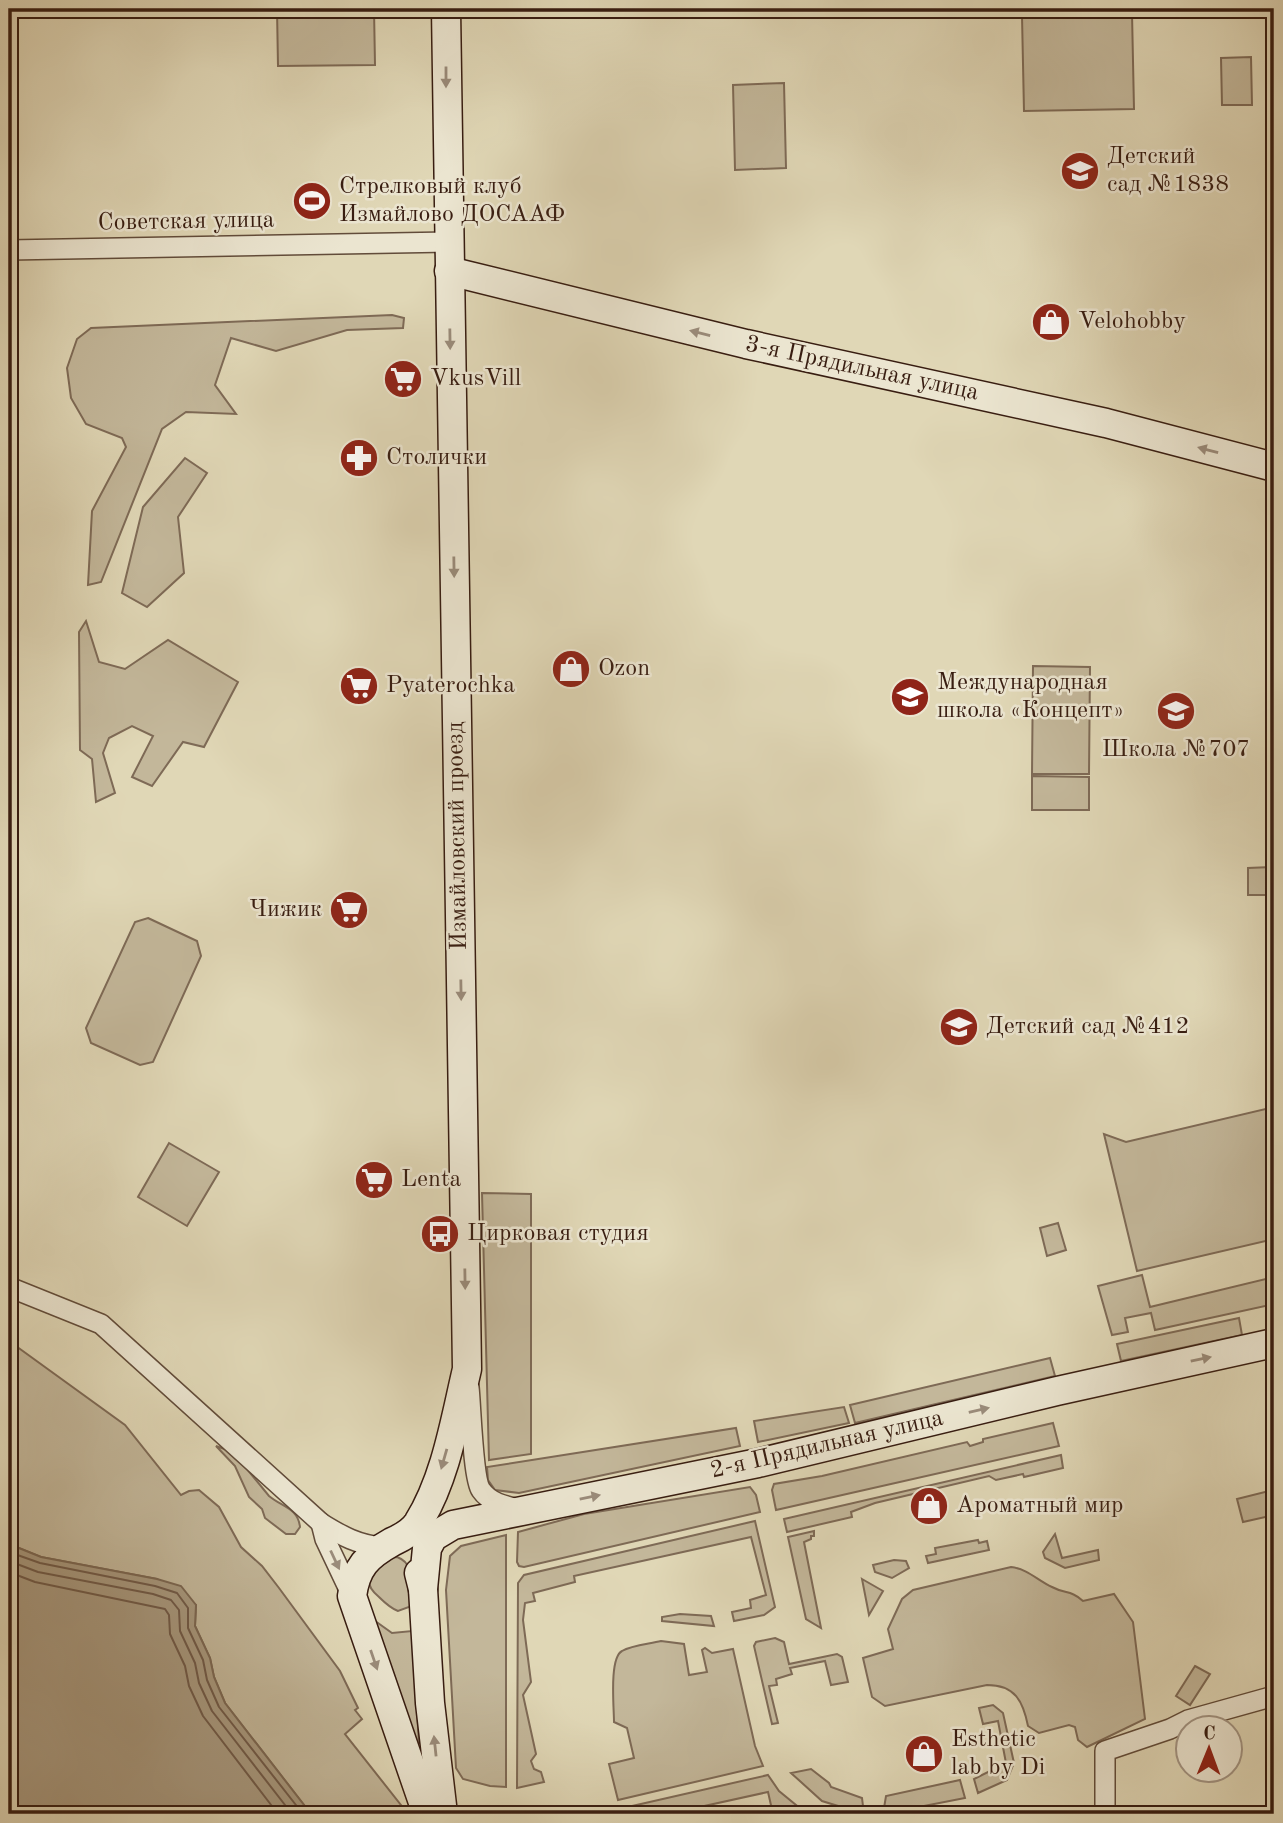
<svg xmlns="http://www.w3.org/2000/svg" width="1283" height="1823" viewBox="0 0 1283 1823" font-family="'Old Standard TT',serif">
	<style>
		.green { fill: #c3b79a; stroke: #7e6a56; stroke-width: 2 }
		.water { fill: #a7987e; stroke: #7b6752; stroke-width: 2 }
		.lines { fill: none; stroke-linecap: round; stroke-linejoin: round }
		.shore { stroke: #705a48; stroke-width: 2 }
		.street-casing { stroke: #624c3a; stroke-width: 22 }
		.secondary-casing { stroke: #381d11; stroke-width: 31 }
		.street { stroke: #ebe5d0; stroke-width: 19 }
		.secondary { stroke: #ebe5d0; stroke-width: 28 }
		.oneway { fill: #9a8b7a }
		.labels { text-anchor: middle; dominant-baseline: central; stroke-width: 5; stroke-linejoin: round; paint-order: stroke }
		.poi-label { font-size: 24px; fill: #381d11; stroke: #ebe5d0; text-anchor: start }
		.street-label { font-size: 24px; fill: #381d11; stroke: #ebe5d0 }
	</style>
	<rect width="100%" height="100%" fill="#e0d7b6"/>
	<filter id="stains"><feTurbulence type="fractalNoise" baseFrequency=".00286" numOctaves="4"/><feColorMatrix values="0 0 0 0 .2 0 0 0 0 .09 0 0 0 0 .02 0 0 0 .5 -.17"/></filter>
	<radialGradient id="worn" r=".72"><stop offset=".6" stop-color="#630" stop-opacity="0"/><stop offset="1" stop-color="#630" stop-opacity=".3"/></radialGradient>
	<g class="green">
		<path d="M277 9H374L375 65 278 66Z"/>
		<path d="M1132 13 1134 109 1024 111 1022 16Z"/>
		<path d="M1251 57 1252 105H1222L1221 58Z"/>
		<path d="M784 83 786 168 735 170 733 85Z"/>
		<path d="M392 315 404 318 403 328 347 330 276 351 231 338 215 385 236 414 186 412 162 429 101 582 88 585 92 511 126 447 122 438 86 424 71 398 67 368 77 339 91 328Z"/>
		<path d="M185 458 207 473 178 517 184 573 147 607 122 593 143 507Z"/>
		<path d="M86 621 99 662 125 669 168 640 238 682 204 747 183 742 152 786 132 777 153 736 132 726 109 738 103 753 115 793 96 802 92 759 80 750 79 632Z"/>
		<path d="M1033 666 1090 667 1089 774H1032Z"/>
		<path d="M1032 776 1089 777V810H1032Z"/>
		<path d="M1274 867V895H1248V868Z"/>
		<path d="M148 918 197 941 201 956 153 1062 140 1065 91 1043 86 1028 135 922Z"/>
		<path d="M1274 1107V1239L1137 1271 1104 1134 1126 1142Z"/>
		<path d="M169 1143 219 1172 187 1226 138 1197Z"/>
		<path d="M482 1193 531 1194V1454L489 1460Z"/>
		<path d="M1058 1223 1066 1250 1047 1256 1040 1228Z"/>
		<path d="M1142 1275 1150 1307 1274 1277V1304L1155 1330 1151 1313 1125 1318 1128 1332 1112 1335 1098 1286Z"/>
		<path d="M1239 1318 1242 1335 1121 1361 1117 1344Z"/>
		<path d="M9 1341 125 1425 181 1495 189 1491 199 1490 219 1507 241 1547 262 1566 279 1588 340 1671 358 1708 355 1710 362 1719 345 1734 408 1814H311L225 1703 214 1677 210 1658 195 1626 196 1605 157 1579 41 1557 9 1544Z"/>
		<path d="M1050 1358 1055 1376 855 1423 850 1405Z"/>
		<path d="M844 1407 849 1423 758 1442 754 1421Z"/>
		<path d="M1053 1423 1059 1446 776 1510 772 1490 774 1484 822 1476 967 1442 970 1446 983 1442V1439Z"/>
		<path d="M736 1428 740 1446 519 1493 495 1490 488 1480 487 1467Z"/>
		<path d="M216 1446 233 1452 269 1496C282 1507 298 1508 300 1527L295 1534H286L265 1518 262 1509 249 1497 235 1466Z"/>
		<path d="M1061 1455 1063 1468 1024 1477 1023 1474 996 1480 989 1476 875 1503 851 1512 852 1517 787 1532 784 1519Z"/>
		<path d="M750 1487 756 1495 760 1512 524 1567 519 1566 517 1562 518 1532 584 1514Z"/>
		<path d="M1273 1490 1274 1515 1243 1522 1237 1499Z"/>
		<path d="M755 1521 775 1607 764 1615 734 1621 732 1612 751 1608 750 1600 766 1595 751 1537 574 1576 575 1582 533 1593 535 1601 525 1603 523 1620 531 1682 523 1695 536 1754 531 1761 534 1769 541 1772 544 1782 517 1788 518 1583 524 1575Z"/>
		<path d="M814 1531V1536H811V1539L804 1542 821 1628 806 1619 788 1537Z"/>
		<path d="M1055 1534 1062 1558 1098 1550 1099 1560 1065 1568 1045 1558 1043 1552Z"/>
		<path d="M506 1535V1787L490 1786 463 1779 456 1768 446 1590 450 1556 461 1546Z"/>
		<path d="M978 1540 979 1543 987 1541 989 1550 928 1563 926 1556 936 1554 935 1548Z"/>
		<path d="M397 1557C415 1563 411 1585 413 1602L409 1607 398 1611C390 1608 385 1603 379 1597 360 1581 372 1574 384 1558Z"/>
		<path d="M894 1560 906 1561 909 1568 892 1578 875 1572 873 1565Z"/>
		<path d="M1011 1567C1028 1569 1037 1580 1052 1587 1065 1594 1071 1590 1083 1601L1114 1594 1133 1622 1145 1719 1087 1747 1078 1740 1075 1727 1069 1725 1039 1733 1028 1726C1023 1701 1015 1685 987 1685L885 1706 872 1697 863 1658 893 1649 888 1629 902 1599 913 1590Z"/>
		<path d="M862 1579 883 1591 869 1615Z"/>
		<path d="M680 1614 711 1616 714 1626 662 1621V1617Z"/>
		<path d="M371 1618 392 1633 412 1631 419 1743H416Z"/>
		<path d="M775 1638 784 1642 789 1664 837 1654 842 1657 848 1682 831 1685 825 1661 790 1668 792 1674 776 1679 777 1685 769 1686 778 1723 772 1724 754 1646 756 1642Z"/>
		<path d="M661 1641 684 1644 689 1675 707 1672 702 1650 705 1648 712 1653 733 1649 755 1746 763 1766 618 1800 609 1764 634 1758 627 1728 614 1722C614 1707 609 1658 622 1651 632 1645 649 1644 661 1641Z"/>
		<path d="M1195 1666 1210 1674 1190 1705 1176 1696Z"/>
		<path d="M993 1705 1003 1713 1014 1763 1007 1780 978 1793 974 1779 1006 1763 998 1721 983 1724 979 1708Z"/>
		<path d="M811 1769 829 1783 831 1787 862 1798 864 1814 822 1801 791 1773Z"/>
		<path d="M768 1775 779 1791 807 1814H773L768 1792 668 1814H664L662 1811 644 1814H597Z"/>
		<path d="M960 1780 965 1798 883 1814 886 1796Z"/>
	</g>
	<path class="water" d="M9 1544 41 1557 157 1579 181 1586 196 1605 195 1626 210 1658 214 1677 225 1703 311 1814H9Z"/>
	<g class="lines">
		<g class="shore">
			<path d="M9 1552 40 1563 155 1586 177 1593 188 1608V1628L203 1660 207 1680 219 1707 303 1814"/>
			<path d="M9 1561 38 1572 153 1594 171 1600 179 1610 180 1631 195 1663 199 1683 212 1711 292 1814"/>
			<path d="M9 1572 35 1582 165 1609 169 1615 170 1634 185 1666 189 1686 203 1716 278 1814"/>
		</g>
		<g class="street-casing">
			<g id="street">
				<path d="M9 250 449 242"/>
				<path d="M9 1287 101 1324 321 1523C342 1536 358 1545 383 1547"/>
				<path d="M469 1387C471 1406 473 1479 481 1490 490 1503 505 1506 519 1509"/>
				<path d="M321 1523 325 1539 352 1596"/>
				<path d="M1105 1814V1751L1170 1729 1188 1720 1274 1696"/>
			</g>
		</g>
		<g class="secondary-casing">
			<g id="secondary">
				<path d="M449 271 746 344 1106 423 1274 467"/>
				<path d="M419 1573 423 1589 430 1703 443 1814"/>
				<path d="M423 1589 427 1548 433 1537 453 1525 758 1463 1057 1391 1274 1343"/>
				<path d="M427 1814 352 1596C356 1567 367 1556 392 1542 401 1538 412 1532 418 1523 446 1478 455 1420 467 1369L446 9"/>
			</g>
		</g>
		<use href="#street" class="street"/>
		<use href="#secondary" class="secondary"/>
	</g>
	<defs><path id="oneway-solid" d="M-6-.8H1V-3.2L6.5 0L1 3.2V.8H-6Z" transform="scale(1.75)"/></defs>
	<g class="oneway">
		<use href="#oneway-solid" transform="translate(446 77) rotate(90)"/>
		<use href="#oneway-solid" transform="translate(700 333) rotate(-166)"/>
		<use href="#oneway-solid" transform="translate(450 339) rotate(89)"/>
		<use href="#oneway-solid" transform="translate(1208 450) rotate(-165)"/>
		<use href="#oneway-solid" transform="translate(454 567) rotate(89)"/>
		<use href="#oneway-solid" transform="translate(461 990) rotate(89)"/>
		<use href="#oneway-solid" transform="translate(465 1279) rotate(89)"/>
		<use href="#oneway-solid" transform="translate(1201 1359) rotate(-12)"/>
		<use href="#oneway-solid" transform="translate(979 1410) rotate(-13)"/>
		<use href="#oneway-solid" transform="translate(444 1459) rotate(106)"/>
		<use href="#oneway-solid" transform="translate(590 1497) rotate(-11)"/>
		<use href="#oneway-solid" transform="translate(335 1560) rotate(65)"/>
		<use href="#oneway-solid" transform="translate(374 1660) rotate(71)"/>
		<use href="#oneway-solid" transform="translate(435 1746) rotate(-96)"/>
	</g>
	<defs>
		<g id="school-disc" transform="scale(2.0125)"><circle r="9.5" fill="#8f2418" stroke="#ebe5d0"/><path d="M0-5L7-2L0 1L-7-2ZM-4 1L0 2.5L4 1V4Q0 6-4 4Z" fill="#fff"/></g>
		<g id="stadium-disc" transform="scale(2.0125)"><circle r="9.5" fill="#8f2418" stroke="#ebe5d0"/><path d="M0-5a6.5 5 0 1 0 0 10a6.5 5 0 1 0 0-10ZM-3.5-1.8h7v3.6h-7Z" fill="#fff"/></g>
		<g id="shop-disc" transform="scale(2.0125)"><circle r="9.5" fill="#8f2418" stroke="#ebe5d0"/><path d="M-5-2.5h2.3a2.7 3.5 0 0 1 5.4 0H5L5.5 6h-11ZM-1.5-2.5h3a1.5 2.3 0 0 0-3 0Z" fill="#fff"/></g>
		<g id="supermarket-disc" transform="scale(2.0125)"><circle r="9.5" fill="#8f2418" stroke="#ebe5d0"/><path d="M-6-5.5h2.5l.6 2H6L4.5 2H-2.5L-4.4-4H-6ZM-1.5 3.2a1.3 1.3 0 1 0 .1 0ZM3 3.2a1.3 1.3 0 1 0 .1 0Z" fill="#fff"/></g>
		<g id="pharmacy-disc" transform="scale(2.0125)"><circle r="9.5" fill="#8f2418" stroke="#ebe5d0"/><path d="M-2-6h4v4h4v4h-4v4h-4v-4h-4v-4h4Z" fill="#fff"/></g>
		<g id="bus-disc" transform="scale(2.0125)"><circle r="9.5" fill="#8f2418" stroke="#ebe5d0"/><path d="M-5-6H5V4H4V6H2V4H-2V6H-4V4H-5ZM-3.5-4V0h7V-4ZM-3.5 1.2v1.5H-2V1.2ZM2 1.2v1.5H3.5V1.2Z" fill="#fff"/></g>
	</defs>
	<g fill-rule="evenodd">
		<use href="#school-disc" x="1080" y="171"/>
		<use href="#stadium-disc" x="312" y="201"/>
		<use href="#shop-disc" x="1051" y="322"/>
		<use href="#supermarket-disc" x="403" y="379"/>
		<use href="#pharmacy-disc" x="359" y="458"/>
		<use href="#shop-disc" x="571" y="669"/>
		<use href="#supermarket-disc" x="359" y="686"/>
		<use href="#school-disc" x="910" y="697"/>
		<use href="#school-disc" x="1176" y="711"/>
		<use href="#supermarket-disc" x="349" y="910"/>
		<use href="#school-disc" x="959" y="1027"/>
		<use href="#supermarket-disc" x="374" y="1180"/>
		<use href="#bus-disc" x="440" y="1234"/>
		<use href="#shop-disc" x="929" y="1506"/>
		<use href="#shop-disc" x="924" y="1754"/>
	</g>
	<g class="labels">
		<g class="poi-label">
			<text x="1107" y="157">Детский<tspan x="1107" dy="28">сад №1838</tspan></text>
			<text x="339" y="187">Стрелковый клуб<tspan x="339" dy="28">Измайлово ДОСААФ</tspan></text>
			<text x="1078" y="322">Velohobby</text>
			<text x="430" y="379">VkusVill</text>
			<text x="386" y="458">Столички</text>
			<text x="598" y="669">Ozon</text>
			<text x="937" y="683">Международная<tspan x="937" dy="28">школа «Концепт»</tspan></text>
			<text x="386" y="686">Pyaterochka</text>
			<text x="1176" y="750" text-anchor="middle">Школа №707</text>
			<text x="322" y="910" text-anchor="end">Чижик</text>
			<text x="986" y="1027">Детский сад №412</text>
			<text x="401" y="1180">Lenta</text>
			<text x="467" y="1234">Цирковая студия</text>
			<text x="956" y="1506">Ароматный мир</text>
			<text x="951" y="1740">Esthetic<tspan x="951" dy="28">lab by Di</tspan></text>
		</g>
		<g class="street-label">
			<text transform="translate(186 222) rotate(-1)">Советская улица</text>
			<text transform="translate(862 369) rotate(12)">3-я Прядильная улица</text>
			<text transform="translate(458 836) rotate(-91)">Измайловский проезд</text>
			<text transform="translate(827 1445) rotate(-13)">2-я Прядильная улица</text>
		</g>
	</g>
	<rect width="1283" height="1823" fill="none" stroke="#e0d7b6" stroke-width="35"/>
	<rect x="10" y="10" width="1262" height="1802" fill="none" stroke="#381d11" stroke-width="3.5"/>
	<rect x="18" y="18" width="1248" height="1788" fill="none" stroke="#381d11" stroke-width="2"/>
	<g transform="translate(1209 1749) rotate(1)"><circle r="33" fill="#ebe5d0" stroke="#a39584" stroke-width="2"/>
	<path d="M0-5L12 26L0 18L-12 26Z" fill="#8f2418"/>
	<text y="-10" font-size="19" font-weight="bold" text-anchor="middle" fill="#381d11">С</text>
	</g>
	<rect width="100%" height="100%" filter="url(#stains)"/>
	<rect width="100%" height="100%" fill="url(#worn)"/>
</svg>
